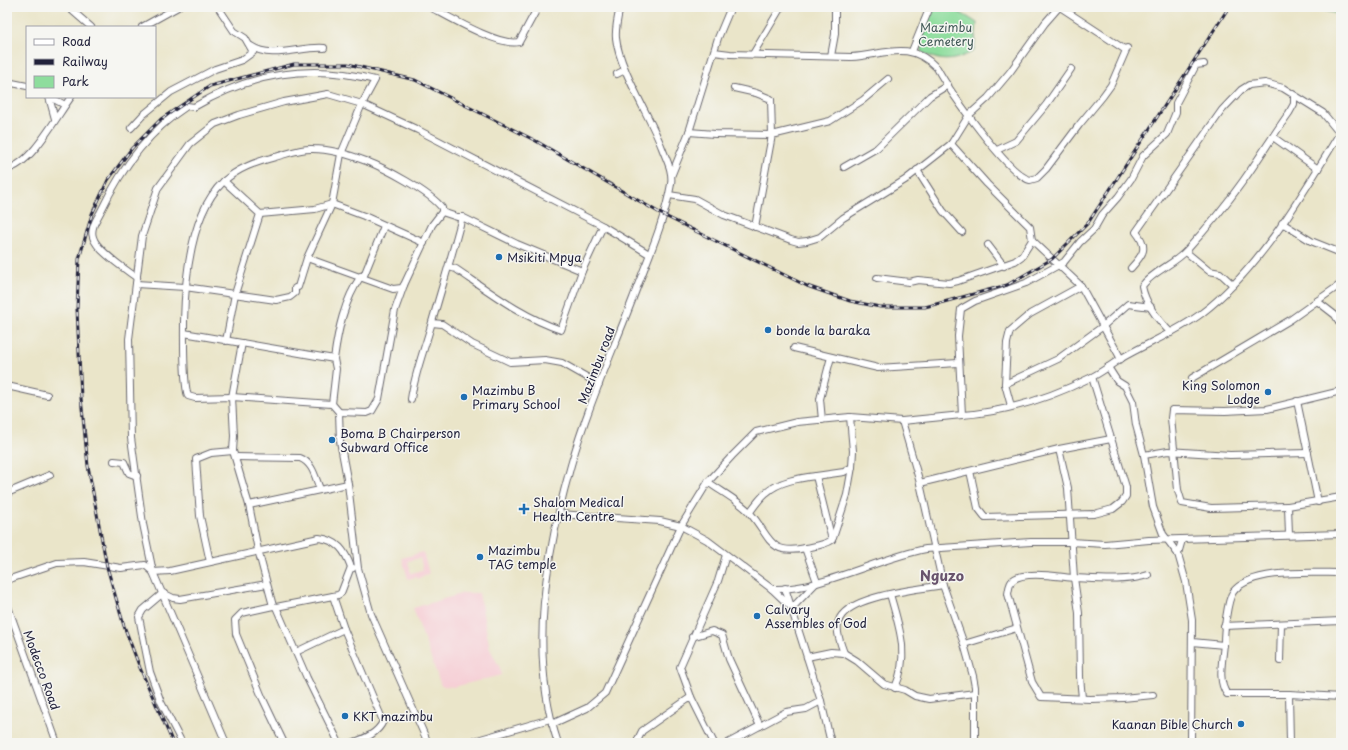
<svg xmlns="http://www.w3.org/2000/svg" width="1348" height="750" viewBox="0 0 1348 750" font-family="'Playpen Sans',sans-serif">
	<style>
		.built { fill: #f6cfd6; fill-rule: evenodd }
		.green { fill: #8edd9d; stroke: #58806c }
		.lines { fill: none; stroke-linecap: round; stroke-linejoin: round }
		.minor-casing { stroke: #68666d; stroke-width: 8 }
		.minor { stroke: #fff; stroke-width: 6 }
		.rail-casing { stroke: #22223b; stroke-width: 3 }
		.rail { stroke: #f6f6f2; stroke-width: 1.5; stroke-dasharray: 4.5; stroke-linecap: butt }
		.poi-dot { fill: #1f6fb2; stroke: #f6f6f2; stroke-width: 1.5 }
		.labels { text-anchor: middle; dominant-baseline: central; stroke-width: 3; stroke-linejoin: round; paint-order: stroke }
		.park-label { font-size: 12px; fill: #425a58; stroke: #f6f6f2 }
		.poi-label { font-size: 12px; fill: #22223b; stroke: #f6f6f2; text-anchor: start }
		.street-label { font-size: 12px; fill: #22223b; stroke: #f6f6f2 }
		.quarter-label { font-size: 14px; font-weight: bold; fill: #68536d; stroke: #f6f6f2 }
	</style>
	<rect width="100%" height="100%" fill="#f6f6f2"/>
	<filter id="ink" filterUnits="userSpaceOnUse"><feTurbulence type="fractalNoise" baseFrequency=".025" numOctaves="2"/><feDisplacementMap in="SourceGraphic" scale="8" xChannelSelector="R" yChannelSelector="G"/><feConvolveMatrix kernelMatrix="1 2 1 2 8 2 1 2 1" color-interpolation-filters="sRGB"/></filter>
	<filter id="wash" filterUnits="userSpaceOnUse"><feTurbulence type="fractalNoise" baseFrequency=".012" numOctaves="4" result="noise"/><feDisplacementMap in="SourceGraphic" scale="16" xChannelSelector="R" yChannelSelector="G"/><feGaussianBlur stdDeviation="0.9" result="paint"/><feColorMatrix in="noise" values="0 0 0 0 0 0 0 0 0 0 0 0 0 0 0 0 0 1.4 0 .05"/><feComposite in="paint" operator="in"/></filter>
	<g filter="url(#wash)">
		<rect width="100%" height="100%" fill="#eae5c9"/>
		<g class="built">
			<path d="M423 552 429 573 417 579 416 577 408 579 402 558ZM420 558 423 570 411 573 408 561Z"/>
			<path d="M464 593H479L490 649 500 668 501 675 454 687 441 686 413 608Z"/>
		</g>
		<g class="green">
			<path d="M930 7C952 7 960 12 977 23L974 51C953 62 942 63 921 52L920 29Z"/>
			<path d="M1311 7H1341V15Z"/>
		</g>
	</g>
	<g filter="url(#ink)">
		<g class="lines">
			<g class="minor-casing">
				<g id="minor">
					<path d="M68 7 91 27"/>
					<path d="M430 7C449 17 500 47 519 42L538 7"/>
					<path d="M7 10 8 7"/>
					<path d="M142 27 178 7"/>
					<path d="M251 46C271 60 301 46 324 48"/>
					<path d="M912 51 930 7"/>
					<path d="M714 52 730 54 851 57C885 55 909 39 937 68 949 90 1008 175 1030 180L1037 178 1046 169 1079 125 1103 96 1111 85 1127 48 1124 49 1060 7"/>
					<path d="M753 54 781 7"/>
					<path d="M831 56 835 34V7"/>
					<path d="M617 74 625 70"/>
					<path d="M7 82 27 86"/>
					<path d="M734 88 756 93 771 99 772 135 755 227"/>
					<path d="M49 97 55 119"/>
					<path d="M50 97 65 105"/>
					<path d="M131 128 143 115 171 92 215 69 242 60 253 52 245 38 234 31 218 7"/>
					<path d="M689 132 715 134 772 135 830 121 863 100 888 79"/>
					<path d="M1273 137 1318 169"/>
					<path d="M951 144 987 184 1030 227 1032 240 1081 286 1121 359"/>
					<path d="M997 150 1016 141 1046 105 1071 69"/>
					<path d="M844 167 877 148 930 96 948 85"/>
					<path d="M7 169C32 164 56 117 71 97"/>
					<path d="M917 170 943 211 962 232"/>
					<path d="M672 174 689 132 718 38 731 7"/>
					<path d="M224 181 260 214 235 294 226 341"/>
					<path d="M669 195 695 199 724 215 791 240 798 242 807 241 820 237 843 218 905 180 951 144 969 115 988 98 1010 72 1045 23 1059 7"/>
					<path d="M442 212V208C430 192 385 168 366 161 350 155 330 149 313 149 300 148 287 154 275 157 256 162 238 168 223 182 191 213 185 279 184 321 184 337 183 382 188 396L195 398 232 397 332 404 339 412 367 413 372 411 379 399 395 310 404 285 432 225 442 212 457 217H462L517 244 582 271"/>
					<path d="M260 214 315 209 332 204 364 216 424 243"/>
					<path d="M1282 223 1311 241 1341 253"/>
					<path d="M988 245 1004 266"/>
					<path d="M1186 252 1209 271 1220 273 1233 285"/>
					<path d="M307 258 393 289 402 288 404 285"/>
					<path d="M449 267 456 269C490 292 522 317 561 330L582 271 603 226"/>
					<path d="M1131 268C1143 255 1149 248 1136 232L1222 110 1241 90 1249 85 1265 83 1283 88 1323 113 1341 135"/>
					<path d="M363 278 384 226"/>
					<path d="M877 278 909 282 918 280 949 283 958 281 1015 261 1022 256 1032 240"/>
					<path d="M136 284 185 287 276 300 290 297 295 293V288L298 287 307 258 332 204 341 154 362 104 375 80C310 63 252 73 194 107L187 106C147 132 121 169 101 211 97 219 90 228 93 237 96 250 125 269 137 278"/>
					<path d="M1317 301 1335 315 1341 325"/>
					<path d="M432 323 442 324 472 344 510 362 545 360 562 363 599 384"/>
					<path d="M184 333 334 359 336 369 332 404"/>
					<path d="M1171 333C1158 320 1145 303 1142 286 1153 271 1175 264 1187 250 1207 228 1226 205 1243 181 1259 159 1273 135 1289 113L1294 104V96"/>
					<path d="M242 343 232 397 234 436 233 451 249 505 258 550 273 606 276 607 307 678 339 743"/>
					<path d="M794 348 878 368 958 363"/>
					<path d="M334 359C338 330 344 301 361 276"/>
					<path d="M1108 367 1117 381 1125 386 1133 402 1136 425 1144 455 1153 507 1163 534 1178 554 1186 582 1192 620 1191 743"/>
					<path d="M1192 378 1290 320 1341 284"/>
					<path d="M1005 384 1058 359 1102 327 1128 304 1151 307"/>
					<path d="M7 386 47 395"/>
					<path d="M411 399C415 372 425 348 432 322 442 287 453 252 462 217"/>
					<path d="M1297 401 1318 502"/>
					<path d="M1011 406 1005 384 1007 343 1010 331 1030 314 1081 286"/>
					<path d="M339 412 340 441 348 484 358 568 371 614 428 743"/>
					<path d="M962 415C1006 412 1052 397 1092 377 1102 372 1111 365 1120 359 1147 343 1177 332 1202 313 1260 269 1304 192 1341 131"/>
					<path d="M822 420 820 399 831 357"/>
					<path d="M902 421 920 483 943 585 964 644 973 676 975 687V743"/>
					<path d="M1059 449 1068 488 1074 578 1079 613 1080 677 1082 698"/>
					<path d="M1144 455 1168 451 1230 455 1308 453"/>
					<path d="M236 457 300 458C313 463 315 477 320 489"/>
					<path d="M114 461 124 462 129 473 137 476"/>
					<path d="M970 471 978 508 985 517 1094 514 1113 509 1122 502 1126 496V487L1092 377"/>
					<path d="M816 476 844 472 852 467 853 451 850 417"/>
					<path d="M708 482C720 491 741 502 750 513 771 537 768 556 806 548 815 546 825 545 832 540L816 476C800 478 779 481 766 493 760 498 755 505 750 512"/>
					<path d="M920 483 1059 449 1111 439"/>
					<path d="M7 493 50 475"/>
					<path d="M249 505 348 484"/>
					<path d="M1288 506 1211 508 1182 503 1178 490 1171 418 1172 410 1225 411 1267 409 1341 391"/>
					<path d="M559 514 660 521 681 526 707 540 772 589C819 591 878 558 926 549L1031 542H1071L1105 544 1149 540 1341 534"/>
					<path d="M1289 535 1288 506 1341 497"/>
					<path d="M833 538 847 495 852 467"/>
					<path d="M1178 554 1182 540"/>
					<path d="M210 562 200 516 196 459 211 453 233 451"/>
					<path d="M1341 573C1313 573 1251 568 1233 592 1227 601 1224 632 1224 643 1223 659 1217 681 1227 694H1289L1341 697"/>
					<path d="M1148 575C1126 582 1097 579 1074 578 1060 577 1025 570 1013 580 1009 583 1009 589 1008 594L1032 682 1041 697 1090 699 1123 698 1153 695"/>
					<path d="M7 580 57 563 84 562 121 568 145 565 153 572 170 571 319 538C338 540 345 551 351 567"/>
					<path d="M785 588 821 701 831 743"/>
					<path d="M772 589 792 608 817 582 805 548"/>
					<path d="M890 594C899 627 910 654 895 688"/>
					<path d="M333 596 344 629 383 721C378 734 363 739 352 743"/>
					<path d="M7 604 57 743"/>
					<path d="M273 606 242 613 235 620 236 634 262 697 284 743"/>
					<path d="M276 607 338 595 341 593 351 567 353 568"/>
					<path d="M1224 626 1341 621"/>
					<path d="M692 637 712 631 722 635 729 659 760 726"/>
					<path d="M1192 642 1224 645"/>
					<path d="M964 644 1017 628"/>
					<path d="M296 652 344 629"/>
					<path d="M844 653C840 642 833 625 842 615 858 595 918 589 943 585"/>
					<path d="M807 657 831 652 844 653 857 661 884 684 905 690 915 696 929 699 975 693"/>
					<path d="M1280 661 1281 624"/>
					<path d="M1289 694 1290 743"/>
					<path d="M552 724 587 708 605 693 681 526 708 482 732 456 756 432 797 422 850 417 902 421 962 415 958 336 961 309 975 301 1026 283 1064 262 1080 242 1094 229 1102 215 1118 197 1131 179 1143 156 1167 134 1176 112V103L1196 65 1204 64"/>
					<path d="M182 743 161 702 150 672 139 617 143 610 163 593 173 598 180 599 267 584"/>
					<path d="M226 743 153 572 143 524 131 438 129 339 142 236 158 188 190 144 215 124 239 115 284 102 328 94 362 104 418 130 603 226 649 254"/>
					<path d="M467 743 550 719"/>
					<path d="M558 743C528 655 546 553 571 465 587 408 612 353 633 298 647 260 664 224 671 184 673 171 667 161 662 148 650 116 619 69 616 38 615 28 618 16 620 7"/>
					<path d="M639 743 638 739 642 731 691 697"/>
					<path d="M714 743 691 697 680 667 718 581 726 555"/>
					<path d="M728 743 786 712 806 709 821 701"/>
				</g>
			</g>
			<use href="#minor" class="minor"/>
			<g class="rail-casing">
				<path id="rail" d="M173 743 140 668 124 626 107 567 88 466 81 398 77 309 79 259 92 214 108 180 132 148 161 119 210 86 294 64H348L415 80 536 141 665 216 807 286 850 301 880 307H925L1007 285 1052 259 1088 223 1229 7"/>
			</g>
			<use href="#rail" class="rail"/>
		</g>
	</g>
	<g class="poi-dot">
		<circle cx="499" cy="257" r="4"/>
		<circle cx="768" cy="330" r="4"/>
		<circle cx="1268" cy="392" r="4"/>
		<circle cx="464" cy="397" r="4"/>
		<circle cx="332" cy="440" r="4"/>
		<path d="M522 503h4v4h4v4h-4v4h-4v-4h-4v-4h4z"/>
		<circle cx="480" cy="557" r="4"/>
		<circle cx="757" cy="616" r="4"/>
		<circle cx="345" cy="716" r="4"/>
		<circle cx="1241" cy="724" r="4"/>
	</g>
	<g class="labels">
		<g class="park-label">
			<text x="946" y="27">Mazimbu<tspan x="946" dy="14">Cemetery</tspan></text>
		</g>
		<g class="poi-label">
			<text x="507" y="257">Msikiti Mpya</text>
			<text x="776" y="330">bonde la baraka</text>
			<text x="1260" y="385" text-anchor="end">King Solomon<tspan x="1260" dy="14">Lodge</tspan></text>
			<text x="472" y="390">Mazimbu B<tspan x="472" dy="14">Primary School</tspan></text>
			<text x="340" y="433">Boma B Chairperson<tspan x="340" dy="14">Subward Office</tspan></text>
			<text x="533" y="502">Shalom Medical<tspan x="533" dy="14">Health Centre</tspan></text>
			<text x="488" y="550">Mazimbu<tspan x="488" dy="14">TAG temple</tspan></text>
			<text x="765" y="609">Calvary<tspan x="765" dy="14">Assembles of God</tspan></text>
			<text x="353" y="716">KKT mazimbu</text>
			<text x="1233" y="724" text-anchor="end">Kaanan Bible Church</text>
		</g>
		<g class="street-label">
			<text transform="translate(596 365) rotate(-69)">Mazimbu road</text>
			<text transform="translate(42 670) rotate(70)">Modecco Road</text>
		</g>
		<g class="quarter-label">
			<text x="942" y="575">Nguzo</text>
		</g>
	</g>
	<rect width="1348" height="750" fill="none" stroke="#f6f6f2" stroke-width="24"/>
	<rect x="26" y="26" width="130" height="72" fill="#f6f6f2" stroke="#a1a1a9"/>
	<rect x="34" y="39" width="20" height="6" fill="#ffffff" stroke="#a1a1a9"/>
	<text x="62" y="46" font-size="12" fill="#22223b">Road</text>
	<rect x="34" y="59" width="20" height="6" fill="#22223b" stroke="#a1a1a9"/>
	<text x="62" y="66" font-size="12" fill="#22223b">Railway</text>
	<rect x="34" y="76" width="20" height="12" fill="#8edd9d" stroke="#a1a1a9"/>
	<text x="62" y="86" font-size="12" fill="#22223b">Park</text>
</svg>
